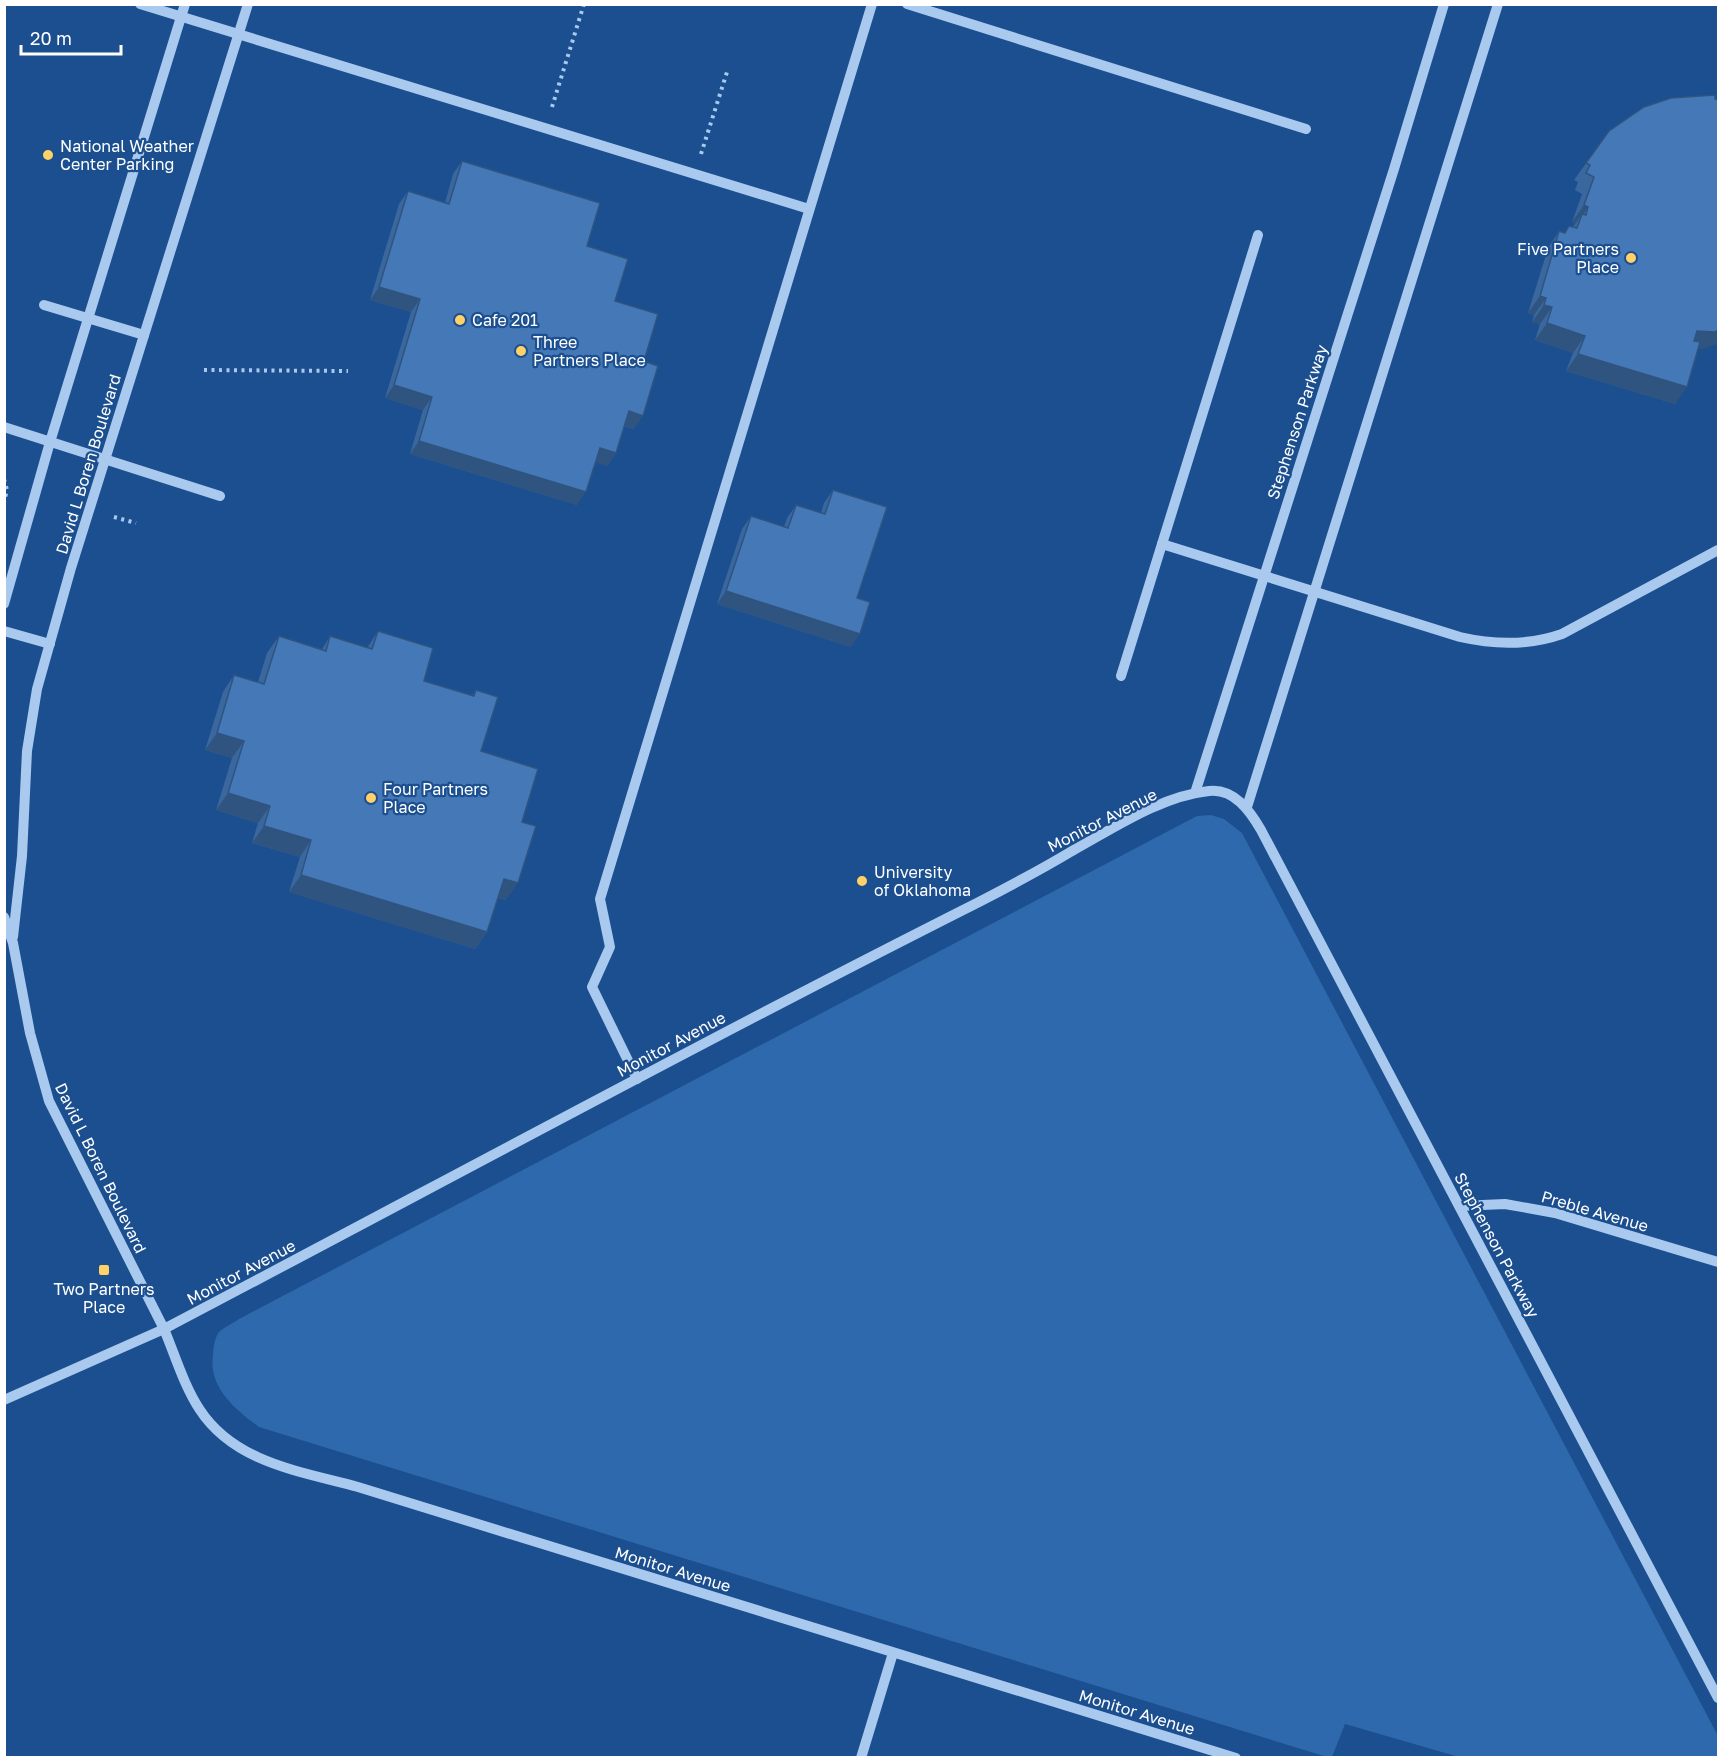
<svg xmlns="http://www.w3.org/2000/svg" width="1723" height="1762" viewBox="0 0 1723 1762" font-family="'Golos Text',sans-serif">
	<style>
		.green { fill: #2e69ad }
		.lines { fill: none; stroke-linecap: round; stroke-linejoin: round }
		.path { stroke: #a9c9ee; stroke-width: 4; stroke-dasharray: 3 4.5; stroke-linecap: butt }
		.minor { stroke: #a9c9ee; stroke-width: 10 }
		.wall { fill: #3a679d }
		.shaded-wall { fill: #305480 }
		.building { fill: #4478b7; stroke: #305480; stroke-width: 1.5 }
		.poi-dot { fill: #ffd166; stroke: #1b4f8f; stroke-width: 2 }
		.labels { text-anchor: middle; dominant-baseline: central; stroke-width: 4.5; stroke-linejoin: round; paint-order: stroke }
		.poi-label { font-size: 16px; fill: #fff; stroke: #1b4f8f; text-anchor: start }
		.street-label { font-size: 16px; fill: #fff; stroke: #1b4f8f }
	</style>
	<rect width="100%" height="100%" fill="#1b4f8f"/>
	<path class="green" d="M1211 815 1224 819 1242 833 1718 1736V1757H1459L1345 1724 1332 1757H1327L259 1427C235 1409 208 1387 213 1355 213 1348 215 1337 219 1332 224 1327 234 1323 239 1319L1197 816Z"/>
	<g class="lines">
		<g class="path">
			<path d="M552 107 584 4"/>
			<path d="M701 154 727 72"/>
			<path d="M204 370 348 371"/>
			<path d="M4 479 7 490 4 502"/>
			<path d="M114 517 136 523"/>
		</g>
		<g class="minor">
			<path d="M140 4 809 209"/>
			<path d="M907 4 1306 129"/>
			<path d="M44 305 144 335"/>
			<path d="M4 427 220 496"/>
			<path d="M1162 544 1460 637C1495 645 1528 646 1562 634L1718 550"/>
			<path d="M4 604 50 442 185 4"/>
			<path d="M4 631 50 644"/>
			<path d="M1121 676 1258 235"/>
			<path d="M1195 793 1394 169 1444 4"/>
			<path d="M1247 807 1498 4"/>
			<path d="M4 917 13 943 30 1033 49 1101 164 1329C436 1186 705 1040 979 902 1010 886 1042 869 1072 851 1114 828 1161 796 1209 791 1234 788 1250 811 1261 830L1718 1698"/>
			<path d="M13 937 22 856 27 751 37 689 71 568 248 4"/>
			<path d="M637 1079 592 987 610 947 600 899 872 4"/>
			<path d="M1460 1206 1505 1204 1555 1213 1718 1262"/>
			<path d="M4 1400 164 1329C175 1355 184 1386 200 1410 235 1463 300 1471 358 1487L1236 1758"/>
			<path d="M861 1758 893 1653"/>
		</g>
	</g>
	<g class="wall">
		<path d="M1609 131 1703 349 1698 348 1675 404 1566 371 1573 353 1535 340 1540 324 1532 322 1534 315 1528 313 1548 248 1559 231 1564 233 1569 226 1572 227 1575 224 1572 222 1582 194 1575 190 1578 182 1574 180Z"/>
		<path d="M462 161 587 246 615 301 644 361 634 429 624 426 616 453 607 466 596 462 577 505 410 454 423 410 385 398 411 312 370 300 399 204 408 191 445 203 453 174Z"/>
		<path d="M833 490 857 598 851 647 717 604 742 529 751 516 784 527 787 518 796 505 821 513 824 503Z"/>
		<path d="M378 631 424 681 472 696 476 690 481 751 522 822 506 900 498 898 487 932 475 949 289 892 300 857 252 843 258 823 216 810 232 758 205 750 223 692 234 675 258 682 267 653 279 636 322 649 330 636 367 648Z"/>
	</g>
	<g class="shaded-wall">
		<path d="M1584 205 1588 207 1580 220 1582 214 1575 224 1572 222Z"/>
		<path d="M379 287 420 299 411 312 370 300Z"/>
		<path d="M1540 296 1546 298 1534 315 1528 313Z"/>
		<path d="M1544 305 1552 307 1540 324 1532 322Z"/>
		<path d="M1547 323 1585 336 1573 353 1535 340Z"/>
		<path d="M1719 330V343L1703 349 1685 348 1697 331Z"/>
		<path d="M1578 354 1687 387 1675 404 1566 371Z"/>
		<path d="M394 385 432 397 423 410 385 398Z"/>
		<path d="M629 411 643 416 634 429 620 424Z"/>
		<path d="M419 441 586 492 577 505 410 454Z"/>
		<path d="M600 448 616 453 607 466 591 461Z"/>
		<path d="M726 591 860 634 851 647 717 604Z"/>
		<path d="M217 733 244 741 232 758 205 750Z"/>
		<path d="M228 793 270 806 258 823 216 810Z"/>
		<path d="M264 826 311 840 300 857 252 843Z"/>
		<path d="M301 875 487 932 475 949 289 892Z"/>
		<path d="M504 879 518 883 506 900 492 896Z"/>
	</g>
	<g class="building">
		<path d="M1715 95V99L1719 100V330L1715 332 1697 331 1694 341 1700 342 1687 387 1578 354 1585 336 1547 323 1552 307 1544 305 1546 298 1540 296 1559 231 1565 233 1569 226 1577 228 1582 214 1586 215 1588 207 1584 205 1594 177 1586 173 1590 165 1586 163 1609 131 1644 107 1671 98Z"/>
		<path d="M462 161 600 203 587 246 628 259 615 301 658 314 644 361 658 366 643 416 629 411 616 453 600 448 586 492 419 441 432 397 394 385 420 299 379 287 408 191 449 204Z"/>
		<path d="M833 490 887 507 857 598 870 602 860 634 726 591 751 516 788 528 796 505 825 514Z"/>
		<path d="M378 631 433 648 424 681 474 696 476 690 498 697 481 751 538 769 522 822 536 826 518 883 504 879 487 932 301 875 311 840 264 826 270 806 228 793 244 741 217 733 234 675 264 684 279 636 326 651 330 636 372 649Z"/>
	</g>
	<g class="poi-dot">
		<circle cx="48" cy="155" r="6"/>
		<circle cx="1631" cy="258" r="6"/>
		<circle cx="460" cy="320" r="6"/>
		<circle cx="521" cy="351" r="6"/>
		<circle cx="371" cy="798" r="6"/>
		<circle cx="862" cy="881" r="6"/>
		<rect x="98" y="1264" width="12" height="12" rx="3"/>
	</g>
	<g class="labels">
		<g class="poi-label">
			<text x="60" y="146">National Weather<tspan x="60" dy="18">Center Parking</tspan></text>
			<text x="1619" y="249" text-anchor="end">Five Partners<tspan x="1619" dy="18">Place</tspan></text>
			<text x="472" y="320">Cafe 201</text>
			<text x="533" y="342">Three<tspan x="533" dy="18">Partners Place</tspan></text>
			<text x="383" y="789">Four Partners<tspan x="383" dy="18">Place</tspan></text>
			<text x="874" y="872">University<tspan x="874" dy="18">of Oklahoma</tspan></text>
			<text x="104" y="1289" text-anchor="middle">Two Partners<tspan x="104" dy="18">Place</tspan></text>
		</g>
		<g class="street-label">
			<text transform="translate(1297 422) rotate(-72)">Stephenson Parkway</text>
			<text transform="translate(88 464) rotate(-73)">David L Boren Boulevard</text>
			<text transform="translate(1102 820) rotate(-27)">Monitor Avenue</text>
			<text transform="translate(671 1044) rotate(-28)">Monitor Avenue</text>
			<text transform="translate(101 1168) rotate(64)">David L Boren Boulevard</text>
			<text transform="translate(1595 1211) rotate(16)">Preble Avenue</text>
			<text transform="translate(1497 1245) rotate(62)">Stephenson Parkway</text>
			<text transform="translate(241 1272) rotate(-28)">Monitor Avenue</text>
			<text transform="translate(673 1569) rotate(17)">Monitor Avenue</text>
			<text transform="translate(1137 1712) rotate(17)">Monitor Avenue</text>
		</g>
	</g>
	<rect width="1723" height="1762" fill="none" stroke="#ffffff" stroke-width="12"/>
	<path d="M21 45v9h100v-9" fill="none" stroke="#ffffff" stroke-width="3"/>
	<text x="30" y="45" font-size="18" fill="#ffffff" stroke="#1b4f8f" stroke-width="4.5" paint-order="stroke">20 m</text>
</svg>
